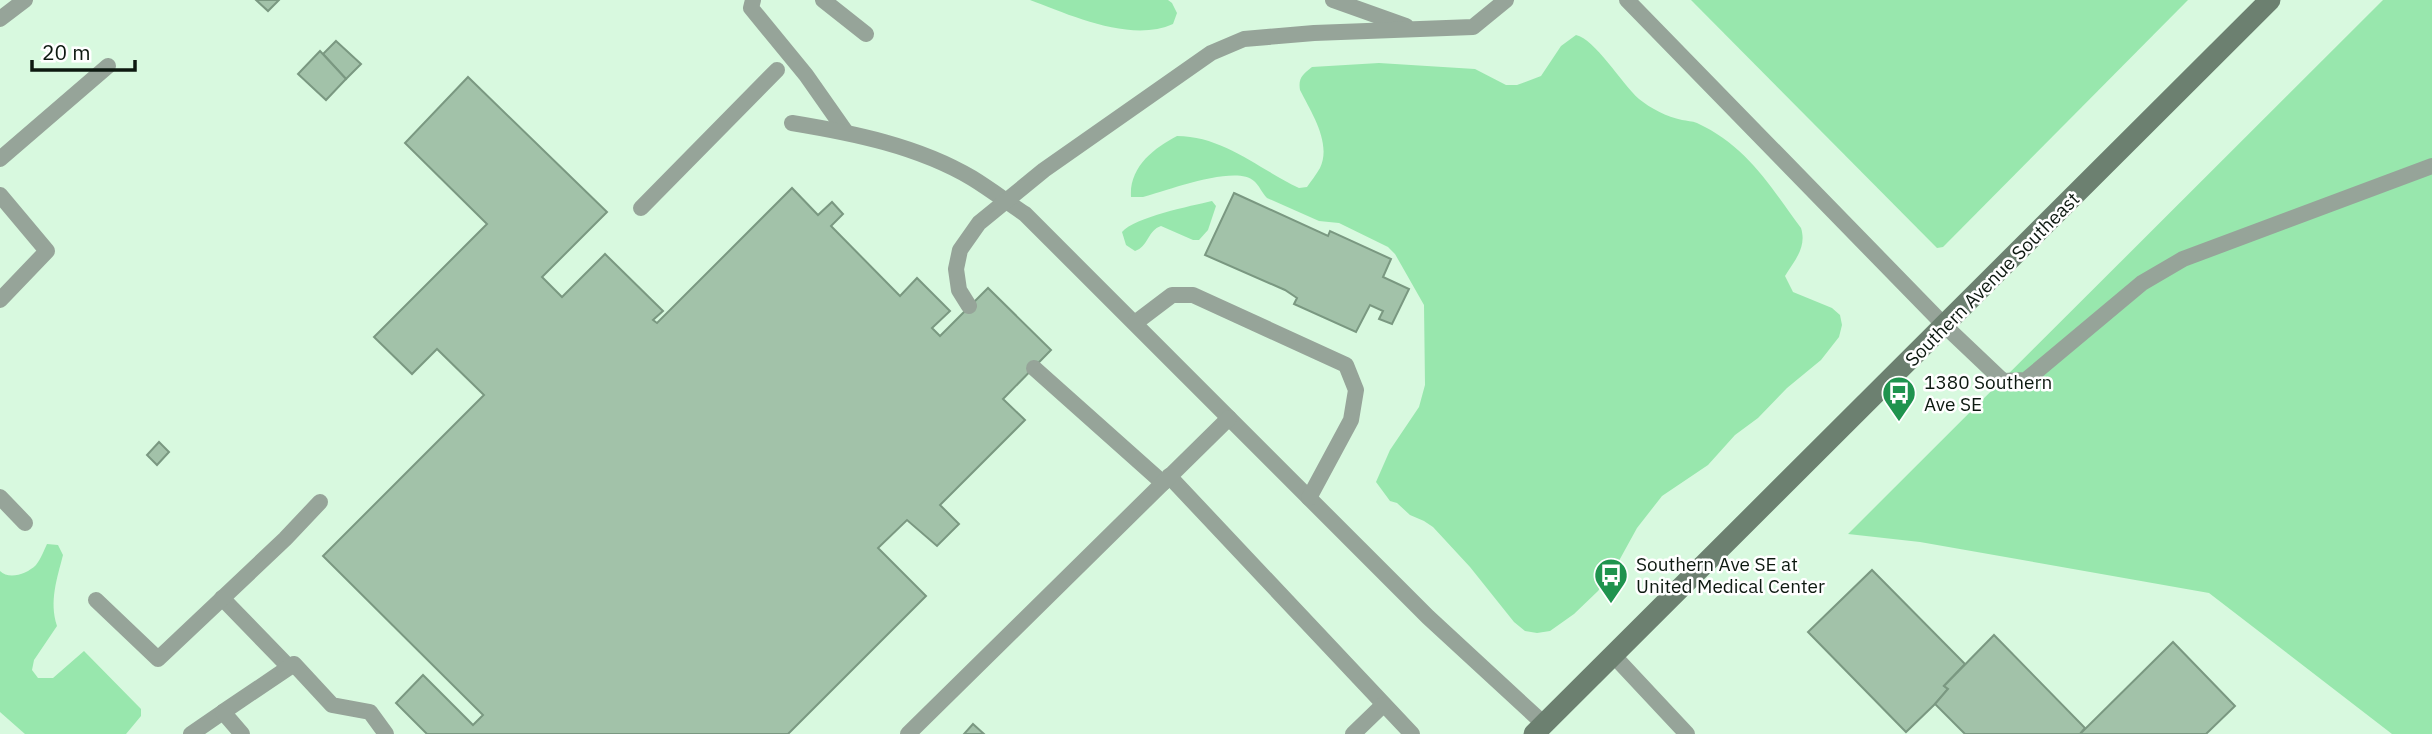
<svg xmlns="http://www.w3.org/2000/svg" width="2432" height="734" viewBox="0 0 2432 734" font-family="'IBM Plex Sans',sans-serif">
	<style>
		.green { fill: #98e7ad }
		.building { fill: #a2c2a9; stroke: #7a9881; stroke-width: 2 }
		.lines { fill: none; stroke-linecap: round; stroke-linejoin: round }
		.lane { stroke: #96a499; stroke-width: 16 }
		.secondary { stroke: #6c8070; stroke-width: 21 }
		.labels { text-anchor: middle; dominant-baseline: central; stroke-width: 5; stroke-linejoin: round; paint-order: stroke }
		.street-label { font-size: 19px; fill: #0d1910; stroke: #fff }
		.poi-label { font-size: 19px; fill: #0d1910; stroke: #fff; text-anchor: start }
	</style>
	<rect width="100%" height="100%" fill="#d8f9df"/>
	<g class="green">
		<path d="M1030 0H1168L1172 3 1177 13 1173 24C1131 43 1070 15 1030 0Z"/>
		<path d="M1691 0H2188L1943 247 1937 248Z"/>
		<path d="M2383 0H2432V734H2392L2209 593 1920 542 1848 534Z"/>
		<path d="M1576 35C1595 39 1621 83 1639 99 1650 108 1667 117 1682 120 1687 121 1692 121 1697 123 1747 146 1770 186 1801 228 1807 247 1795 260 1785 276L1793 292 1832 308 1840 315 1842 325 1839 337 1821 360 1787 388 1758 418 1735 435 1708 465 1662 496 1637 528 1615 568 1598 591 1574 614 1550 631 1537 633 1525 631 1514 622 1470 567 1433 527 1424 521 1410 515 1397 503 1390 501 1376 482 1390 450 1419 407 1425 385 1424 305 1395 254 1388 247 1339 223 1319 221 1267 198C1262 193 1259 185 1254 181 1236 164 1166 191 1143 197H1131C1129 167 1154 148 1177 136 1223 136 1259 169 1299 188L1307 187C1311 181 1316 175 1320 168 1332 143 1311 112 1300 90 1298 78 1303 74 1312 67L1379 63 1475 69 1506 85H1517L1541 76 1561 46Z"/>
		<path d="M1212 201 1216 206 1208 230 1199 240H1193L1161 226C1148 230 1148 247 1135 251L1126 245 1122 232C1135 217 1191 206 1212 201Z"/>
		<path d="M47 544 58 545 63 555C57 579 49 601 57 626L34 660 32 670 38 678H53L84 651 141 709V716L126 734H25L0 712V571C9 580 27 574 36 565 41 559 44 550 47 544Z"/>
	</g>
	<g class="building">
		<path d="M256 0H279L268 11Z"/>
		<path d="M336 41 361 64 346 79 323 54Z"/>
		<path d="M320 51 346 79 326 100 298 74Z"/>
		<path d="M468 77 607 212 542 277 562 297 605 254 663 311 653 320 657 323 792 188 818 215 832 202 843 214 831 226 900 296 917 278 950 311 932 328 940 336 988 288 1051 350 1003 399 1025 420 940 505 959 524 937 546 907 520 878 548 926 596 788 734H427L396 703 423 675 473 725 483 715 323 556 484 395 437 349 412 374 374 337 487 224 405 143Z"/>
		<path d="M1234 193 1328 236 1330 231 1391 259 1383 277 1409 289 1392 324 1379 319 1383 311 1370 305 1356 332 1294 304 1297 298 1285 290 1205 255Z"/>
		<path d="M159 442 169 452 157 465 147 455Z"/>
		<path d="M1872 570 1965 664 1944 686 1948 689 1935 704 1906 732 1808 632Z"/>
		<path d="M1994 635 2085 728 2080 734H1965L1935 704 1948 689 1944 686Z"/>
		<path d="M2173 642 2235 706 2206 734H2080Z"/>
		<path d="M973 724 984 734H964Z"/>
	</g>
	<g class="lines">
		<g class="lane">
			<path d="M753 0 751 8 806 75 846 132"/>
			<path d="M823 0 866 34"/>
			<path d="M1333 0 1406 26"/>
			<path d="M1627 0 1945 326 2003 381 2026 380 2142 283 2183 259 2432 166"/>
			<path d="M0 19 25 0"/>
			<path d="M792 123C853 133 918 146 972 178 990 189 1007 202 1025 214L1428 617 1544 724"/>
			<path d="M0 159 108 66"/>
			<path d="M0 195 47 251 0 300"/>
			<path d="M641 208 777 70"/>
			<path d="M969 306 959 290 956 269 960 250 979 223 1044 170 1211 53 1244 39 1314 33 1473 27 1506 0"/>
			<path d="M1135 323 1172 295H1193L1346 365 1356 390 1351 420 1309 498"/>
			<path d="M1034 368 1163 483"/>
			<path d="M1169 476 1412 734"/>
			<path d="M0 497 25 523"/>
			<path d="M222 598 289 667"/>
			<path d="M96 600 158 659 285 539 320 502"/>
			<path d="M1614 656 1687 734"/>
			<path d="M191 734 223 712"/>
			<path d="M242 734 223 712 294 664 332 705 370 712 386 734"/>
			<path d="M908 734 1229 418"/>
			<path d="M1353 734 1383 705"/>
		</g>
		<path class="secondary" d="M1534 734 2270 0"/>
	</g>
	<defs>
		<g id="bus-pin" transform="scale(1.75)"><path d="M0 17L-7.5 6A9.5 9.5 0 1 1 7.5 6Z" fill="#1f934e" stroke="#fff"/><path d="M-5-6H5V4H4V6H2V4H-2V6H-4V4H-5ZM-3.5-4V0h7V-4ZM-3.5 1.2v1.5H-2V1.2ZM2 1.2v1.5H3.5V1.2Z" fill="#fff"/></g>
	</defs>
	<g fill-rule="evenodd">
		<use href="#bus-pin" x="1899" y="393"/>
		<use href="#bus-pin" x="1611" y="575"/>
	</g>
	<g class="labels">
		<g class="street-label">
			<text transform="translate(1992 279) rotate(-45)">Southern Avenue Southeast</text>
		</g>
		<g class="poi-label">
			<text x="1924" y="382">1380 Southern<tspan x="1924" dy="22">Ave SE</tspan></text>
			<text x="1636" y="564">Southern Ave SE at<tspan x="1636" dy="22">United Medical Center</tspan></text>
		</g>
	</g>
	<path d="M32 60v10h103v-10" fill="none" stroke="#0d1910" stroke-width="3.5"/>
	<text x="42" y="60" font-size="21" fill="#0d1910" stroke="#ffffff" stroke-width="5" paint-order="stroke">20 m</text>
</svg>
